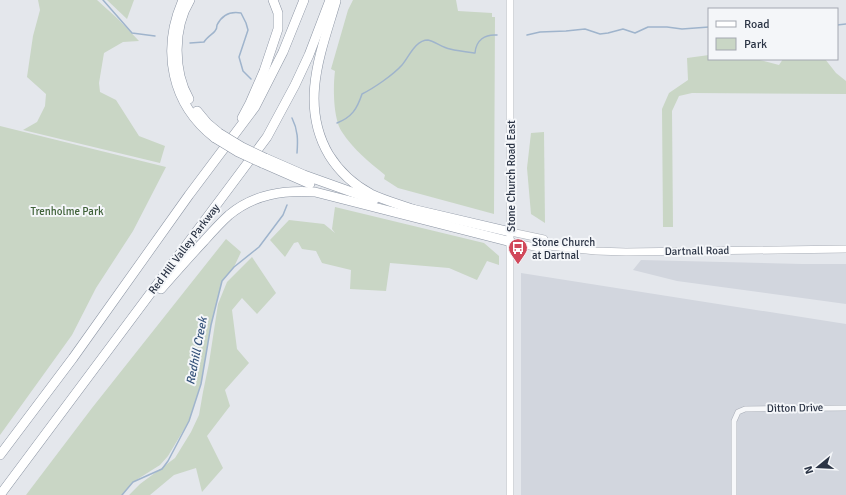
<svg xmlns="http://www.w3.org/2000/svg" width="846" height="495" viewBox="0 0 846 495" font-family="Signika,sans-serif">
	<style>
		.built { fill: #d2d6de }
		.green { fill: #c9d6c5 }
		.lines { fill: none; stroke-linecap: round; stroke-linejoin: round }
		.stream { stroke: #9fb4cc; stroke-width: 1.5 }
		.street-casing { stroke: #a9aeb7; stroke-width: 6 }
		.secondary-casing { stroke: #a9aeb7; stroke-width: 8 }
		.highway-casing { stroke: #8b94a3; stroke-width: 10 }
		.street { stroke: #f7f8fa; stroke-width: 5 }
		.secondary { stroke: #fff; stroke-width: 7 }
		.highway { stroke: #fff; stroke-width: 9 }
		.highway-bridge-casing { stroke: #8b94a3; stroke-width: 10; stroke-linecap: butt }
		.highway-bridge { stroke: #fff; stroke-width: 9 }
		.labels { text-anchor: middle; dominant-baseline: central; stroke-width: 4; stroke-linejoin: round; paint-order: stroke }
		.street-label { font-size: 11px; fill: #2b3445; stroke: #f4f6f9 }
		.park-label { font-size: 11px; fill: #3f6138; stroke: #f4f6f9 }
		.poi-label { font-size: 11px; fill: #2b3445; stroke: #f4f6f9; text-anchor: start }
		.water-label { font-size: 12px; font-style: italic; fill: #34527a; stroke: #f4f6f9 }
	</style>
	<rect width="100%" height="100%" fill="#e4e7ec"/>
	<g class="built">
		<path d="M641 260 802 264H846V304L677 281 633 270Z"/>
		<path d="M521 273 846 324V495H521Z"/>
	</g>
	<g class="green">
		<path d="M38 0H97L118 19 139 41 123 42 104 53 99 83 100 92 116 100 139 136 165 146 160 163 23 130 37 122 45 106 46 94 27 77 33 36 40 10Z"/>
		<path d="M107 0H134L127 19Z"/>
		<path d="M353 0H456L458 11 492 13V17H495L494 214 398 188 384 179 385 175C369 162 353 149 342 132 333 119 333 86 335 71L331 69 348 10Z"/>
		<path d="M709 55V59H756L779 65 783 59H825L836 73 846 81V94L692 93 679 96 672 111 673 227H663L662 109 669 93 688 80 687 58Z"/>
		<path d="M0 126 166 167 133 231 96 288 72 335 0 435Z"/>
		<path d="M544 132 545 223 531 214 527 168 531 133Z"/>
		<path d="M335 207 484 243 499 256V265L487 261 477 280 449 268 390 263 386 291 350 289 351 270 322 263 316 251 302 249 298 242 294 243 285 257 270 240 289 220 324 224 335 233 332 229Z"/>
		<path d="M226 239 241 252 234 267 222 281 211 325 201 384 189 421 168 456 160 465 133 482 122 495H26L92 408Z"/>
		<path d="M252 257 276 293 257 314 242 298 232 310 237 349 249 363 225 390 230 406 207 436 223 468 202 492 196 468 174 475 150 495H129L140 484 175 458 191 432 199 415 203 392 209 363 218 304 227 282Z"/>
	</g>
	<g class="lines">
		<g class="stream">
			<path d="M103 0 132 33 155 36"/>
			<path d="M837 25 846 24"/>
			<path d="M527 35 540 32 566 31 585 29 600 34 608 33 623 29 635 33 648 27H667L682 29 709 27"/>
			<path d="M190 43 204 42C207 37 213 34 215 31 216 30 217 27 217 25 222 15 230 11 241 13L246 23 248 30 239 57 243 71 251 79"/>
			<path d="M292 118C298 130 298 140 297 153"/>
			<path d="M337 123C352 117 357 109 362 94 374 88 393 75 402 65 409 57 415 40 428 40 434 41 443 48 450 49 458 51 467 52 475 53 476 40 485 34 497 35"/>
			<path d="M122 495 133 482 162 469 168 461 189 421 201 384 211 325 222 281 234 267 259 247 283 215 287 205"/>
		</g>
		<g class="street-casing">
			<path id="street" d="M734 495V421L738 412 745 409 846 408"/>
		</g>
		<g class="secondary-casing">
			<g id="secondary">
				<path d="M511 232 544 239 548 246"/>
				<path d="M511 242 544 249 548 246 596 251 626 252 846 249"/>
				<path d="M510 495V0"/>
			</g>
		</g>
		<g class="highway-casing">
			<g id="highway">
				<path d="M183 0C161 50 171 104 215 138"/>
				<path d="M336 1C321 52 299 104 329 155 339 171 354 185 371 194 386 201 402 205 417 211"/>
				<path d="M189 99C173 71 173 28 190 0"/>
				<path d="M197 111 207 123 219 133"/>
				<path d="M242 118 250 103 264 71 278 29V13L273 0"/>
				<path d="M265 158 304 175 374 200"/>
				<path d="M262 163 310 184"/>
				<path d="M412 209 511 232"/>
				<path d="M161 289C175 273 189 257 204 241 212 232 220 223 229 215 254 194 284 190 315 192L511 242"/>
				<path d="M0 455 73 358 189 195 255 107 283 52 304 0"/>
				<path d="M0 495 267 137 295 85 309 55 330 0"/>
			</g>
		</g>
		<use href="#street" class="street"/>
		<use href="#secondary" class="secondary"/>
		<use href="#highway" class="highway"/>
		<g class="highway-bridge-casing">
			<g id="highway-bridge">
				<path d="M219 133 242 147 265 158"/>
				<path d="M215 138 238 152 262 163"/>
			</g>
		</g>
		<use href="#highway-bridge" class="highway-bridge"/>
	</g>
	<defs>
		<g id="bus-pin" transform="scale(1)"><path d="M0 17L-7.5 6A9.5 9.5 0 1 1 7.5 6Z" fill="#d1495b" stroke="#f4f6f9"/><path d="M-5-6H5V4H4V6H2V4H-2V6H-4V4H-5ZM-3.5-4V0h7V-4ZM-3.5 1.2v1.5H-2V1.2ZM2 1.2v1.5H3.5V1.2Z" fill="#fff"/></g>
	</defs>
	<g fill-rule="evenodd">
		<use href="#bus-pin" x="518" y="248"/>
	</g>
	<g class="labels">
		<g class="street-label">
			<text transform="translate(511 176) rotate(-90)">Stone Church Road East</text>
			<text transform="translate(184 249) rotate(-53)">Red Hill Valley Parkway</text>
			<text transform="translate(697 251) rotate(-1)">Dartnall Road</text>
			<text transform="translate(795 408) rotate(-1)">Ditton Drive</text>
		</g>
		<g class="park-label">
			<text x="67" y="211">Trenholme Park</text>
		</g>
		<g class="poi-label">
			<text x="532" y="242">Stone Church<tspan x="532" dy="13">at Dartnal</tspan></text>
		</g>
		<g class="water-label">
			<text transform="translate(197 351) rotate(-79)">Redhill Creek</text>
		</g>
	</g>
	<rect x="708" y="8" width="130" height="52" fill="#f4f6f9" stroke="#a4a8b1"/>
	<rect x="716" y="21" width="20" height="6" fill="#ffffff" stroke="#a4a8b1"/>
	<text x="744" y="28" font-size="12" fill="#2b3445">Road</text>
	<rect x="716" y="38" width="20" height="12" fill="#c9d6c5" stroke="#a4a8b1"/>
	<text x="744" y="48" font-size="12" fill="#2b3445">Park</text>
	<g transform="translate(818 467) rotate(252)" stroke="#f4f6f9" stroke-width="3" paint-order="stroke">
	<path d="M0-3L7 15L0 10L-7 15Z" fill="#2b3445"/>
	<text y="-6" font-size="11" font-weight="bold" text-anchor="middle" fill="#2b3445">N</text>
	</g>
</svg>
